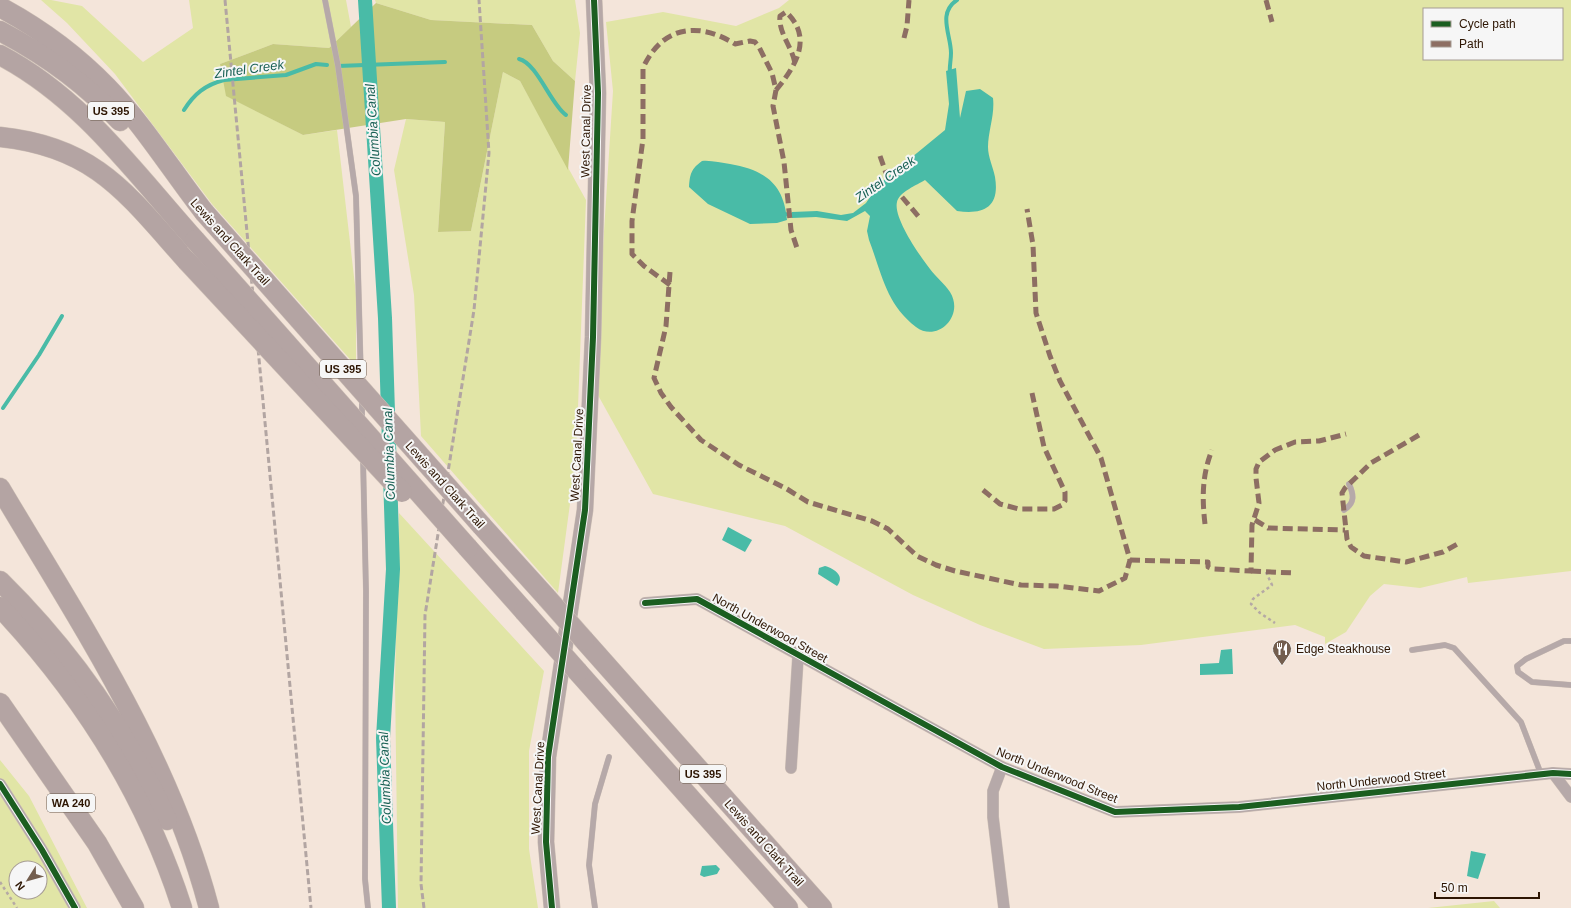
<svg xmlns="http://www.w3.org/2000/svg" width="1571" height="908" viewBox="0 0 1571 908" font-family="Arial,sans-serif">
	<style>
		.green { fill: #e1e5a6; fill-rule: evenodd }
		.forest { fill: #c6cb80 }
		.water { fill: #49bba7 }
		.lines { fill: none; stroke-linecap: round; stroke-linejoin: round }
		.stream { stroke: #49bba7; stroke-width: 4 }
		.canal { stroke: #49bba7; stroke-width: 14 }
		.lane-casing { stroke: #cec0b6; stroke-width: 6 }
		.street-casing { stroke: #cec0b6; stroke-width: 12 }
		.secondary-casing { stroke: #cec0b6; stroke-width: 17 }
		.highway-casing { stroke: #cec0b6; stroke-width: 21 }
		.path { stroke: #b5a9a5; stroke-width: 2.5; stroke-dasharray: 3 3; stroke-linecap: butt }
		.lane { stroke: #b6a9a9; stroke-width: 5.5 }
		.street { stroke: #b6a9a9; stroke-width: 11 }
		.secondary { stroke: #b6a8a7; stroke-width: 16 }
		.highway { stroke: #b4a4a3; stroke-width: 20 }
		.rail { stroke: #b2a5a2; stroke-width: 3; stroke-dasharray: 6 3; stroke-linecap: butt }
		.highway-bridge-casing { stroke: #cec0b6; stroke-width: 21; stroke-linecap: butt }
		.highway-bridge { stroke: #b4a4a3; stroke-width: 20 }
		.quiet { stroke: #8d6e63; stroke-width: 5; stroke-dasharray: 10 5; stroke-linecap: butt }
		.cycleway-casing { stroke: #f6f6f6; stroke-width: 8 }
		.cycleway { stroke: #1b5e20; stroke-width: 6 }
		.labels { text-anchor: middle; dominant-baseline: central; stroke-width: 4; stroke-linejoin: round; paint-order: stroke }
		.shield { fill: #f6f6f6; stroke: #69584b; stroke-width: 1 }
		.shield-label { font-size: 11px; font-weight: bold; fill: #2d1502 }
		.street-label { font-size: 12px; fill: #2d1502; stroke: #f6f6f6 }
		.poi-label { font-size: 12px; fill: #2d1502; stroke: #f6f6f6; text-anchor: start }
		.water-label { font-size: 13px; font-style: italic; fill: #186054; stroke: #f6f6f6 }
	</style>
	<rect width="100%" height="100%" fill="#f4e5da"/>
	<g class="green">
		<path d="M41 0H51L82 6 143 62 193 28 189 0H346L351 27 329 48 273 44 220 64 227 96 303 135 337 130 356 294V366L212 204 115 74 67 23Z"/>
		<path d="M375 0H575L580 33 575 81 553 61 532 25 431 20 376 3Z"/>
		<path d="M789 0H1571V571L1468 583 1467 577 1420 588 1384 584 1370 596 1346 632 1325 644V637L1295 625 1141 645 1044 649 980 625 913 595 785 526 653 494 594 388 613 91 606 22 663 12 736 26 779 8ZM1424 9H1562V59H1424Z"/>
		<path d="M503 72 520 81 586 200 576 459 558 593 421 436 414 295 394 170 406 119 445 122 438 232 471 231Z"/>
		<path d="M399 513 544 671 529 751V849L538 908H398L395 681Z"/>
		<path d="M0 760 29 796 87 908H0ZM16 868H40V892H16Z"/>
		<path d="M1494 901 1500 908H1428Z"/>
	</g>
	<path class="forest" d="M376 3 431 20 532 25 553 61 575 81 568 170 520 81 503 72 471 231 438 232 445 122 406 119 303 135 226 96 220 64 273 44 329 48Z"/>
	<g class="water">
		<path d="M956 68 960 118 966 91 980 89 993 98C995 115 988 131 988 147 988 157 993 167 995 177 1000 207 984 215 957 211L925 180C917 185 899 192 897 202 893 218 920 256 930 269 936 277 944 283 950 292 965 316 937 343 916 327 886 304 882 274 869 240L867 231 870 216 865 211 847 221 816 217 792 218V212L817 211 841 215 853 213 866 203 878 185 945 130 949 104 946 71Z"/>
		<path d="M702 161C711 160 721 163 730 164 764 170 784 183 787 220L777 223 750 224 708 204 689 187C690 174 691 169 702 161Z"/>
		<path d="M728 527 752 540 745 552 722 540Z"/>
		<path d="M825 566C835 569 845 576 837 586L818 574 819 568Z"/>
		<path d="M1232 649 1233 674 1200 675V664L1219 663 1221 650Z"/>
		<path d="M1471 851 1486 854 1478 879 1467 876Z"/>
		<path d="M716 865 720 869 717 874 704 877 700 875 702 866Z"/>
	</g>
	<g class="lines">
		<g class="stream">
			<path d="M519 59C537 63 551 105 566 115"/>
			<path d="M338 66 445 62"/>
			<path d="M950 75C949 67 951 61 951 53 951 35 937 13 957 0"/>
			<path d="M184 110C194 94 205 85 224 80L286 75 316 64 327 65"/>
			<path d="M782 214 797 215"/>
			<path d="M3 408 39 355 62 316"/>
		</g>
		<path class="canal" d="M365 0 385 318 393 569 383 738 389 908"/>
		<g class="lane-casing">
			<g id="lane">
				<path d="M325 0 338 66 356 196 361 380"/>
				<path d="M362 399V420"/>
				<path d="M363 458 366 591 365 879 368 908"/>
				<path d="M1344 510C1355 503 1354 495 1349 484"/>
				<path d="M1571 641H1564L1526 659 1517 666 1518 672 1532 682 1571 685"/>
				<path d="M1412 650 1445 645 1454 648 1521 722 1541 774"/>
				<path d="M595 908 589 865 595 804 609 757"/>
			</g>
		</g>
		<g class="street-casing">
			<g id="street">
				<path d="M645 603 697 599 1002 767 1115 812 1239 807 1553 773 1571 774"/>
				<path d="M1002 767 993 791V817L1004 908"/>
				<path d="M791 768 798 657"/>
				<path d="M1553 773 1571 797"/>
				<path d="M0 784 42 850 75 908"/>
			</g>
		</g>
		<g class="secondary-casing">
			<path id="secondary" d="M552 908 546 842 548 757 585 510 593 337 598 93 594 0"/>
		</g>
		<g class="highway-casing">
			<g id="highway">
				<path d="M0 7C39 28 76 55 107 87 143 124 172 171 204 212"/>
				<path d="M0 31C44 54 86 84 120 121"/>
				<path d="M0 55C82 98 134 172 195 240"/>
				<path d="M0 137C96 147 127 194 187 261"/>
				<path d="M0 488C80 623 169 755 209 908"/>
				<path d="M482 526 547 598"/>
				<path d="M468 548 524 611"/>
				<path d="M0 581C70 650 126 730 167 820"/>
				<path d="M0 607C81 693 146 795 182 908"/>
				<path d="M584 640 822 908"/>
				<path d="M578 672 788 908"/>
				<path d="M0 703 97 843 134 908"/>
			</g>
		</g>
		<g class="path">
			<path d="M1266 572 1272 585 1253 599 1251 604 1260 613 1275 623"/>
			<path d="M0 882 17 908"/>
		</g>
		<use href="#lane" class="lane"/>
		<use href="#street" class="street"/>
		<use href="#secondary" class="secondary"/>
		<use href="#highway" class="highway"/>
		<g class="rail">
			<path d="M225 0 311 908"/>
			<path d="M424 908 421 884 425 615 474 310 489 153 479 0"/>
		</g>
		<g class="highway-bridge-casing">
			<g id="highway-bridge">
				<path d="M204 212 482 526"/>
				<path d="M195 240 468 548"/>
				<path d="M187 261 402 492"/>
				<path d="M547 598 584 640"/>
				<path d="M524 611 578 672"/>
			</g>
		</g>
		<use href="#highway-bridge" class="highway-bridge"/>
		<g class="quiet">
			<path d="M1266 0 1272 22"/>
			<path d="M904 38 907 26 909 0"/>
			<path d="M776 90C795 67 814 38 786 12L780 16C778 33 793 48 795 64"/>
			<path d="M880 156 886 173"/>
			<path d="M902 197 919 217"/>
			<path d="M670 272 666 326 654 378 661 393 671 407 701 440 739 465 787 489 808 502 872 521 888 529 917 556 936 565 955 571 1021 585 1057 586 1099 591 1125 578 1130 560 1101 458 1060 381 1050 356 1036 313 1033 245 1027 209"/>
			<path d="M670 285 644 266 632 254V221L643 139V68C662 26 698 21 735 44L750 41 755 42 759 47 772 73 776 90 773 106 784 162 791 230 797 248"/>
			<path d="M1419 435 1371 463 1345 488 1342 493 1347 539 1351 547 1364 556 1406 562 1443 552 1461 542"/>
			<path d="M983 490 1000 504 1019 509H1054L1062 505 1065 501V492L1044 447 1032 393"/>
			<path d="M1255 520 1268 528 1345 530"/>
			<path d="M1205 524C1202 498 1202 475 1212 450"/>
			<path d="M1130 560 1208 562V567L1213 569 1251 571 1252 525 1259 503 1256 478V469L1259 462 1275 450 1295 442 1319 441 1346 434"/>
			<path d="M1251 571 1294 573"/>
		</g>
		<g class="cycleway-casing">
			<g id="cycleway">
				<path d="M645 603 697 599 1002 767 1115 812 1239 807 1553 773 1571 774"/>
				<path d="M0 784 42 850 75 908"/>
				<path d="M552 908 546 842 548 757 585 510 593 337 598 93 594 0"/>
			</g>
		</g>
		<use href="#cycleway" class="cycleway"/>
	</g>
	<defs>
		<g id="restaurant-pin" transform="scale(1)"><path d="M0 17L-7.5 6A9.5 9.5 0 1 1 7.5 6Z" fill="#735e4e" stroke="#f6f6f6"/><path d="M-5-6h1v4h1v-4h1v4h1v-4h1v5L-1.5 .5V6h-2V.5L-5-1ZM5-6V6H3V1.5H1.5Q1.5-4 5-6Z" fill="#fff"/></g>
	</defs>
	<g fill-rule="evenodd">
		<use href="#restaurant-pin" x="1282" y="649"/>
	</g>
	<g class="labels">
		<g class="shield">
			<rect x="88" y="102" width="46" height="18" rx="3"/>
			<rect x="320" y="360" width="46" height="18" rx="3"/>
			<rect x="680" y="765" width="46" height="18" rx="3"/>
			<rect x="47" y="794" width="48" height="18" rx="3"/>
		</g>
		<g class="shield-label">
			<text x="111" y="111">US 395</text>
			<text x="343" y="369">US 395</text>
			<text x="703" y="774">US 395</text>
			<text x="71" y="803">WA 240</text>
		</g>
		<g class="street-label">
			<text transform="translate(586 131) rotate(-89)">West Canal Drive</text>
			<text transform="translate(230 242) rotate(48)">Lewis and Clark Trail</text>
			<text transform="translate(577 455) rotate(-87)">West Canal Drive</text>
			<text transform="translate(445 485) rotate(48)">Lewis and Clark Trail</text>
			<text transform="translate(770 628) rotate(29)">North Underwood Street</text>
			<text transform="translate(1057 775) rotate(22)">North Underwood Street</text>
			<text transform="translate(1381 780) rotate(-6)">North Underwood Street</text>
			<text transform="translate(538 788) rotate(-87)">West Canal Drive</text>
			<text transform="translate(764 843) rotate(48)">Lewis and Clark Trail</text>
		</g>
		<g class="poi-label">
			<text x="1296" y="649">Edge Steakhouse</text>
		</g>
		<g class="water-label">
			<text transform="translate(249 69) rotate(-8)">Zintel Creek</text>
			<text transform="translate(373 130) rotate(-94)">Columbia Canal</text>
			<text transform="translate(885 179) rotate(-35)">Zintel Creek</text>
			<text transform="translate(389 454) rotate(-92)">Columbia Canal</text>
			<text transform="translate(385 778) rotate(-92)">Columbia Canal</text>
		</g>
	</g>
	<rect x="1423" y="8" width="140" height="52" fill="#f6f6f6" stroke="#a69c94"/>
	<rect x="1431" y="21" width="20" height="6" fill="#1b5e20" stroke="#a69c94"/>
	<text x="1459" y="28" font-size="12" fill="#2d1502">Cycle path</text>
	<rect x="1431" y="41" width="20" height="6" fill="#8d6e63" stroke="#a69c94"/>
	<text x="1459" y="48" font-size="12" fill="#2d1502">Path</text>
	<g transform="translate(28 880) rotate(233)"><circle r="19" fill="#f6f6f6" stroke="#a69c94"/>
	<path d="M0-3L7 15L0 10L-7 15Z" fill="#735e4e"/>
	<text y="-6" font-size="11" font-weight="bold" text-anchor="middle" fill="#2d1502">N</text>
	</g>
	<path d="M1435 892v6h104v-6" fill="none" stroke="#2d1502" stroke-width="2"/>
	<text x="1441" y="892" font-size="12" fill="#2d1502" stroke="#f6f6f6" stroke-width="3" paint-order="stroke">50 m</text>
</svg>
